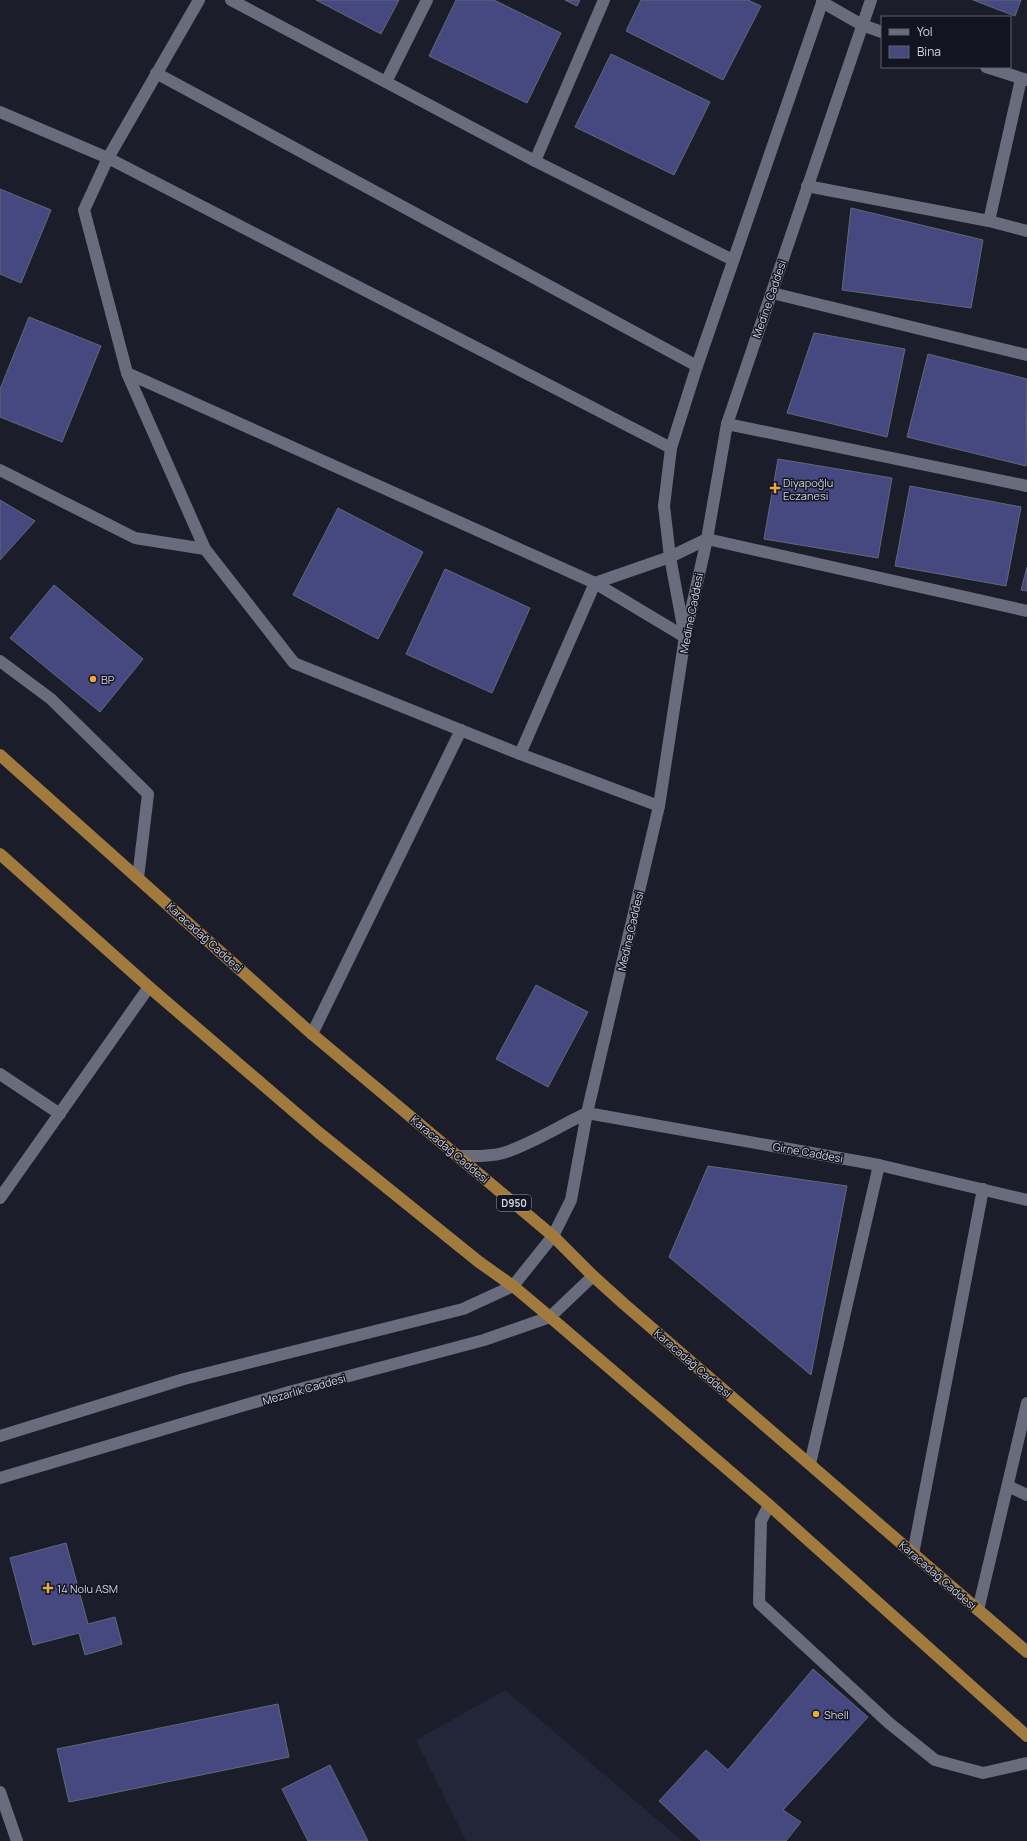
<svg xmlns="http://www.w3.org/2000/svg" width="1027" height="1841" viewBox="0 0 1027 1841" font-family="Manrope,sans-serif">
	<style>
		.built { fill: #232638 }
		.building { fill: #454980; stroke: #646777 }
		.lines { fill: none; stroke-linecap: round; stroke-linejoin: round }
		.service { stroke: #696c7d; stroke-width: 12 }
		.minor { stroke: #696c7d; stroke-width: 12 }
		.tertiary { stroke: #696c7d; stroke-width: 12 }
		.trunk { stroke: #a17a3e; stroke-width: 12 }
		.poi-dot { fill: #eda83b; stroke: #121421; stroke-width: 1.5 }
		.labels { text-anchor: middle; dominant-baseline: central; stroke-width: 3; stroke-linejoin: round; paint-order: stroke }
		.shield { fill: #121421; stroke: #999ba6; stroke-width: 1 }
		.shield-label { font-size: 10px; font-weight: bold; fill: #d3d5df }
		.street-label { font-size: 11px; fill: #d3d5df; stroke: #121421 }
		.poi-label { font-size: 11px; fill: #d3d5df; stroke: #121421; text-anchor: start }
	</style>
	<rect width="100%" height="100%" fill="#1b1d2b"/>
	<path class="built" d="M505 1690 682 1841H466L416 1740Z"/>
	<g class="building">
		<path d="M316 0H399L381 34Z"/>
		<path d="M456 0H494L561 33 527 103 429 56Z"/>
		<path d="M565 0H580L577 6Z"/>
		<path d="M641 0H748L761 6 723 80 626 31Z"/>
		<path d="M973 0H1021L1015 16Z"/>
		<path d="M611 54 710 102 674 175 575 127Z"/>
		<path d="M0 189 51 210 21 283 0 274Z"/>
		<path d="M851 208 983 240 971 308 842 290Z"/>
		<path d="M29 317 101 346 62 442 0 417V389Z"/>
		<path d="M814 333 905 349 887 437 787 413Z"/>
		<path d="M928 354 1027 379 1026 466 907 437Z"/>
		<path d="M778 459 892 478 878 558 764 539Z"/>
		<path d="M910 486 1021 507 1006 586 895 566Z"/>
		<path d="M0 500 35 521 0 560Z"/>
		<path d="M338 508 423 552 378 639 293 595Z"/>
		<path d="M1027 567V591L1021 590Z"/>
		<path d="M445 569 530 608 492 693 406 654Z"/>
		<path d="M54 585 143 659 100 712 10 638Z"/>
		<path d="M536 985 588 1012 548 1087 496 1059Z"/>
		<path d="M708 1166 847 1186 811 1375 669 1257Z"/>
		<path d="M66 1543 88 1624 115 1617 122 1644 85 1655 79 1633 33 1645 10 1558Z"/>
		<path d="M813 1669 868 1717 783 1810 801 1822 786 1841H701L659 1801 706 1750 728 1770Z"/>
		<path d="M278 1704 289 1757 69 1802 57 1749Z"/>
		<path d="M330 1765 368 1841H308L282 1789Z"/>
	</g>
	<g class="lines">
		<g class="service">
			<path d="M0 661 51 699 148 794 138 878"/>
			<path d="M0 1074 60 1114"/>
			<path d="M0 1198 149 987"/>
			<path d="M769 1505 761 1521 759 1603 889 1723 935 1760 983 1773 1027 1763"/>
		</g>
		<g class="minor">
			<path d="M199 0 108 158 671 448"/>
			<path d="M231 0 535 161 733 260"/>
			<path d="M156 73 697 366"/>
			<path d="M386 82 427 0"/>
			<path d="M0 112 108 158 84 210 127 373"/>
			<path d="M535 161 604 0"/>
			<path d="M807 186 989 221 1027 231"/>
			<path d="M989 221 1021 79"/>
			<path d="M772 293 1027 355"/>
			<path d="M727 424 1027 486"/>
			<path d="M0 470 135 538 205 549"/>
			<path d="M520 754 595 583 670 557 707 539 1027 611"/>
			<path d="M659 806 520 754 294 663 205 549 127 373 595 583 685 637"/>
			<path d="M312 1034 461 730"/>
			<path d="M810 1464 879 1165"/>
			<path d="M1008 1486 1027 1495"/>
			<path d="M913 1554 983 1189"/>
			<path d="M978 1610 1027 1403"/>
		</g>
		<g class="tertiary">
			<path d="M822 2 862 25 882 32"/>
			<path d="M986 67 1027 80"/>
			<path d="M684 632 670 557 664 506 671 448 697 366 823 0"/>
			<path d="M587 1113 879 1165 1027 1200"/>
			<path d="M459 1156C472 1156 490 1157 503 1153 532 1144 559 1126 587 1113"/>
			<path d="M0 1436 184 1379 463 1309 513 1286 553 1236 571 1200 587 1113 659 806 685 637 707 539 727 424 871 0"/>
			<path d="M0 1478 289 1392 484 1340 550 1317 593 1276"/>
			<path d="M0 1792 17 1841"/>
		</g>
		<g class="trunk">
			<path d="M0 755 312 1034 553 1236 593 1276 624 1304 1027 1652"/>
			<path d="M0 854 149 987 318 1132 479 1262 513 1286 550 1317 769 1505 1027 1736"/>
		</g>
	</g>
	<g class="poi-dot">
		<path d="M773 482h4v4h4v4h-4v4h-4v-4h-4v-4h4z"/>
		<circle cx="93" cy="679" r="4"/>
		<path d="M46 1582h4v4h4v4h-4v4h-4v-4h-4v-4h4z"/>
		<circle cx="816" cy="1714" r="4"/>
	</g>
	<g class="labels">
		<rect class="shield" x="497" y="1195" width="34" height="16" rx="3"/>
		<g class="shield-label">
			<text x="514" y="1203">D950</text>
		</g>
		<g class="street-label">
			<text transform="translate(769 299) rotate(-71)">Medine Caddesi</text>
			<text transform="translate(691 613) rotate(-79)">Medine Caddesi</text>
			<text transform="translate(630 931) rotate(-77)">Medine Caddesi</text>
			<text transform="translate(205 937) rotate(42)">Karacadağ Caddesi</text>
			<text transform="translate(450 1149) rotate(40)">Karacadağ Caddesi</text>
			<text transform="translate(808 1152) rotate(10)">Girne Caddesi</text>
			<text transform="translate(693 1363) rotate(41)">Karacadağ Caddesi</text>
			<text transform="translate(304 1389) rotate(-16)">Mezarlık Caddesi</text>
			<text transform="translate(938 1575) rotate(41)">Karacadağ Caddesi</text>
		</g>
		<g class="poi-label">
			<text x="783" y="482">Diyapoğlu<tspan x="783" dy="13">Eczanesi</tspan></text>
			<text x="101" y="679">BP</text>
			<text x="57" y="1588">14 Nolu ASM</text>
			<text x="824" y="1714">Shell</text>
		</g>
	</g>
	<rect x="881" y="16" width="130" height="52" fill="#121421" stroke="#5f616d"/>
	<rect x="889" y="29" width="20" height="6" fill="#696c7d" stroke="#5f616d"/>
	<text x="917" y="36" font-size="12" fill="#d3d5df">Yol</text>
	<rect x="889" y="46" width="20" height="12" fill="#454980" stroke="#5f616d"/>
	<text x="917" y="56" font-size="12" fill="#d3d5df">Bina</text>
</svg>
